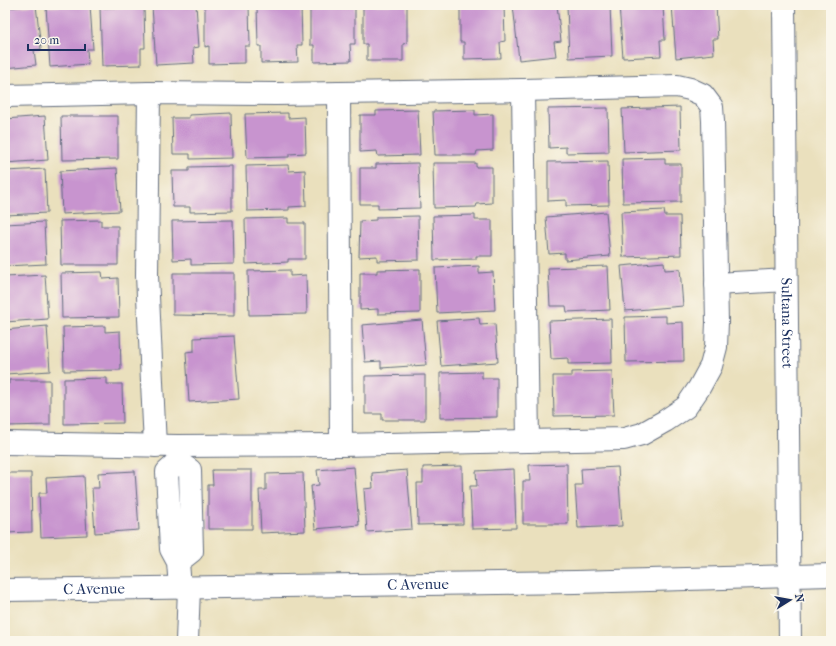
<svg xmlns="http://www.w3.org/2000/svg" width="836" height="646" viewBox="0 0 836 646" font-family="'IM FELL French Canon',serif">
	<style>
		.building { fill: #c894cf }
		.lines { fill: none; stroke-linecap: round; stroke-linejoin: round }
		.minor-casing { stroke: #636d7f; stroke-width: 24 }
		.minor { stroke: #fff; stroke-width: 22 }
		.labels { text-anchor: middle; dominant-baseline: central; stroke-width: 3; stroke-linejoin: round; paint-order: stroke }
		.street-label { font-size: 15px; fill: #1b2f5e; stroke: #fbf7ec }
	</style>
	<rect width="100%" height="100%" fill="#fbf7ec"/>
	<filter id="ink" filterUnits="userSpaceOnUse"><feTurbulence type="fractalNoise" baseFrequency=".025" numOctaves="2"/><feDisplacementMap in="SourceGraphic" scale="8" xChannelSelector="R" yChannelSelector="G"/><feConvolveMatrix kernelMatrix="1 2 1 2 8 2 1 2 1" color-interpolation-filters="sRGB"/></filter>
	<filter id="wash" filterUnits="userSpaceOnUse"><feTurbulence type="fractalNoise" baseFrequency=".012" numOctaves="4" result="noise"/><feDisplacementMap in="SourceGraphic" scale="16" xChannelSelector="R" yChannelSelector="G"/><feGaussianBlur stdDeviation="0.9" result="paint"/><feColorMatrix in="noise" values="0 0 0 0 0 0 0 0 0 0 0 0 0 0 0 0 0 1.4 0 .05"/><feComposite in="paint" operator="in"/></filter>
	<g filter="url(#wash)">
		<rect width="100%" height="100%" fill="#eae0bd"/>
		<g id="blocks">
			<g class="building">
				<path d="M36 5 41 49 34 50 36 65 5 68V8Z"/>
				<path d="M79 5H90L93 49H87L88 64 50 67 46 7Z"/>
				<path d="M170 5H196L199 47 193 48 194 63 156 65 152 6Z"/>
				<path d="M205 5H249L250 46H245V63L209 64V46L205 47Z"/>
				<path d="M257 5H301L302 45H297L298 62 261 63V46H258Z"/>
				<path d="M310 5H355V44H350L351 61 314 62V45H310Z"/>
				<path d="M363 5H407V43L403 44V61H367V44H363Z"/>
				<path d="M460 5H504L505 41 500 42 501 58 464 59V42H460Z"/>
				<path d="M513 5H557L561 41 554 42 556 56 519 60Z"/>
				<path d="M567 5H610L612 56 569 58Z"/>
				<path d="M619 5H663L665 40H660L661 56 623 58Z"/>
				<path d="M672 5H716L718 39H713L714 54 676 58Z"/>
				<path d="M144 7 145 48H141V65L102 66 100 8Z"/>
				<path d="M680 107 681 150 624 152 622 109Z"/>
				<path d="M608 108 609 152 566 153V147L549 148 548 109Z"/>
				<path d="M418 110 420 155 378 156 377 151 360 152V115H376V111Z"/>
				<path d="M475 110V115L493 114V150L477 151 476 155H435L433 111Z"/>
				<path d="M231 113 232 158 190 159V154H173L172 118H189V115Z"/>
				<path d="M288 113V118L305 117 306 153 289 154V157L247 158 245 114Z"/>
				<path d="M45 116 48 160 5 163V119Z"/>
				<path d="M61 116H118V159L62 160Z"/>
				<path d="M665 158V164H681V202L623 203 622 159Z"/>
				<path d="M608 161 609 205 566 206V200L548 201V162Z"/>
				<path d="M418 163 420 208 378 209V204H360V168H376V164Z"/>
				<path d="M433 163H476V167H492V203L477 204 476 207 434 208Z"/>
				<path d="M288 165 289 171 305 170 306 206 289 207V210L247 211 246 166Z"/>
				<path d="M232 166V211L190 212V207H173L172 171H189V167Z"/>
				<path d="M117 168 120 211 62 214 60 171Z"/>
				<path d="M45 169 47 213 5 215V171Z"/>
				<path d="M664 210 665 216H680L681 255 623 257 621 212Z"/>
				<path d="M606 212 610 256 565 260V253L549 254 546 217Z"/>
				<path d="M475 215V220H492V256H476V259L434 260 433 216Z"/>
				<path d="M418 216 419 260 377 261V256L359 257 360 221 376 220V217Z"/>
				<path d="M288 218V223H305V259H288V262L246 264 245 219Z"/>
				<path d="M101 220V226H118V265H61L60 221Z"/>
				<path d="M233 220 234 264 191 265V259L173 260 172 221Z"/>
				<path d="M44 222 46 264 5 266V224Z"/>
				<path d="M664 262 665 270 680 269 683 306 625 311 621 266Z"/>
				<path d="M479 266V273L493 272 495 310 437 313 435 268Z"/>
				<path d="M608 266 610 310 567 312 566 306H550L548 268Z"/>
				<path d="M420 269V313L378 314V309L360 310V273H377V270Z"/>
				<path d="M290 270V276L306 275 307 314 249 315 248 271Z"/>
				<path d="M102 272 103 279 118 278 119 317 62 318 61 273Z"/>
				<path d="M173 273H234V316L173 315Z"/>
				<path d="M45 275 48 319 5 322V277Z"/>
				<path d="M666 316V323L683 322 684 361 626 362 625 317Z"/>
				<path d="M479 318 480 325 495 324 498 362 441 366 437 321Z"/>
				<path d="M611 319 612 363 568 364V358L551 359 549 321Z"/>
				<path d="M422 320 426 365 381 368V361L365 362 362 325Z"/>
				<path d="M47 326 50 371 6 374 5 330Z"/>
				<path d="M105 326V332L120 331 121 370 64 371 63 327Z"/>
				<path d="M234 336 239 399 189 402 186 352 194 351V338Z"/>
				<path d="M612 371 614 415 554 416 553 376H572V372Z"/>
				<path d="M482 372V378H497V417L440 418V373Z"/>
				<path d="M425 375V420H382V414H365V376Z"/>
				<path d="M107 378V384H122L123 423 64 424V379Z"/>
				<path d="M9 380H50V425L7 426V420H5V384H9Z"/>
				<path d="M567 464 568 524H523V481H530L529 465Z"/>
				<path d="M462 466 463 524 418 525 417 483H423V467Z"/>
				<path d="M354 467 359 525 315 529 311 486 319 485 317 470Z"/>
				<path d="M618 467 622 526 578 528 575 485H582L581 469Z"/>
				<path d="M514 469 516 528 472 529 470 486H477L476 471Z"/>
				<path d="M212 470H252V529H208V485H213Z"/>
				<path d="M407 470 412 529 367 532 364 489 373 488 372 473Z"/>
				<path d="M135 471 139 530 95 533 92 488H99L98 473Z"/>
				<path d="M5 473H31L32 532 5 533Z"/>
				<path d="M303 473 305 531 261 533 259 490H266V474Z"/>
				<path d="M84 476 87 535 41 537 39 493H47L46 478Z"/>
				<path d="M103 639V641H91V640Z"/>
				<path d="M156 639V641H143V640Z"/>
			</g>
		</g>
	</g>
	<g filter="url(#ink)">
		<use href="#blocks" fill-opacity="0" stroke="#636d7f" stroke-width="1"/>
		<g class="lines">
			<g class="minor-casing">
				<g id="minor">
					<path id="s1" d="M784 5 790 641"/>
					<path d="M523 90 528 441"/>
					<path d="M149 93 147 275 155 446"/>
					<path d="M339 93 341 445"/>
					<path d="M5 96 149 93 276 94 523 90 677 86 690 89 703 95 712 107 713 121 717 322 716 347 711 366 699 388 686 407 665 421 642 434 624 439 341 445 177 446 5 443"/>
					<path d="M716 284 786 280"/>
					<path d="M178 562 192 551 190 470 178 462 167 472 171 549 178 562 180 588"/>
					<path id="s2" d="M5 590 576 582 831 575"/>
					<path d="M187 641 189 588"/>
				</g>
			</g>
			<use href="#minor" class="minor"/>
		</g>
	</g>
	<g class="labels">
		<g class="street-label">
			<text stroke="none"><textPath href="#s1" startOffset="318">Sultana Street</textPath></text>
			<text stroke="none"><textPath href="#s2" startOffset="413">C Avenue</textPath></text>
			<text stroke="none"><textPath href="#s2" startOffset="89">C Avenue</textPath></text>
		</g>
	</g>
	<rect width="836" height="646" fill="none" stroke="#fbf7ec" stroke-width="20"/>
	<g transform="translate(790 600) rotate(79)" stroke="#fbf7ec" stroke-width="3" paint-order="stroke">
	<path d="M0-3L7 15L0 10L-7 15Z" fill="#1b2f5e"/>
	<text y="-6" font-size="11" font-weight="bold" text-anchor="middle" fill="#1b2f5e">N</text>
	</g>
	<path d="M28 44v6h57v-6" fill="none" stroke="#1b2f5e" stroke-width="2"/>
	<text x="34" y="44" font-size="12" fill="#1b2f5e" stroke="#fbf7ec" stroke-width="3" paint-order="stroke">20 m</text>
</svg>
